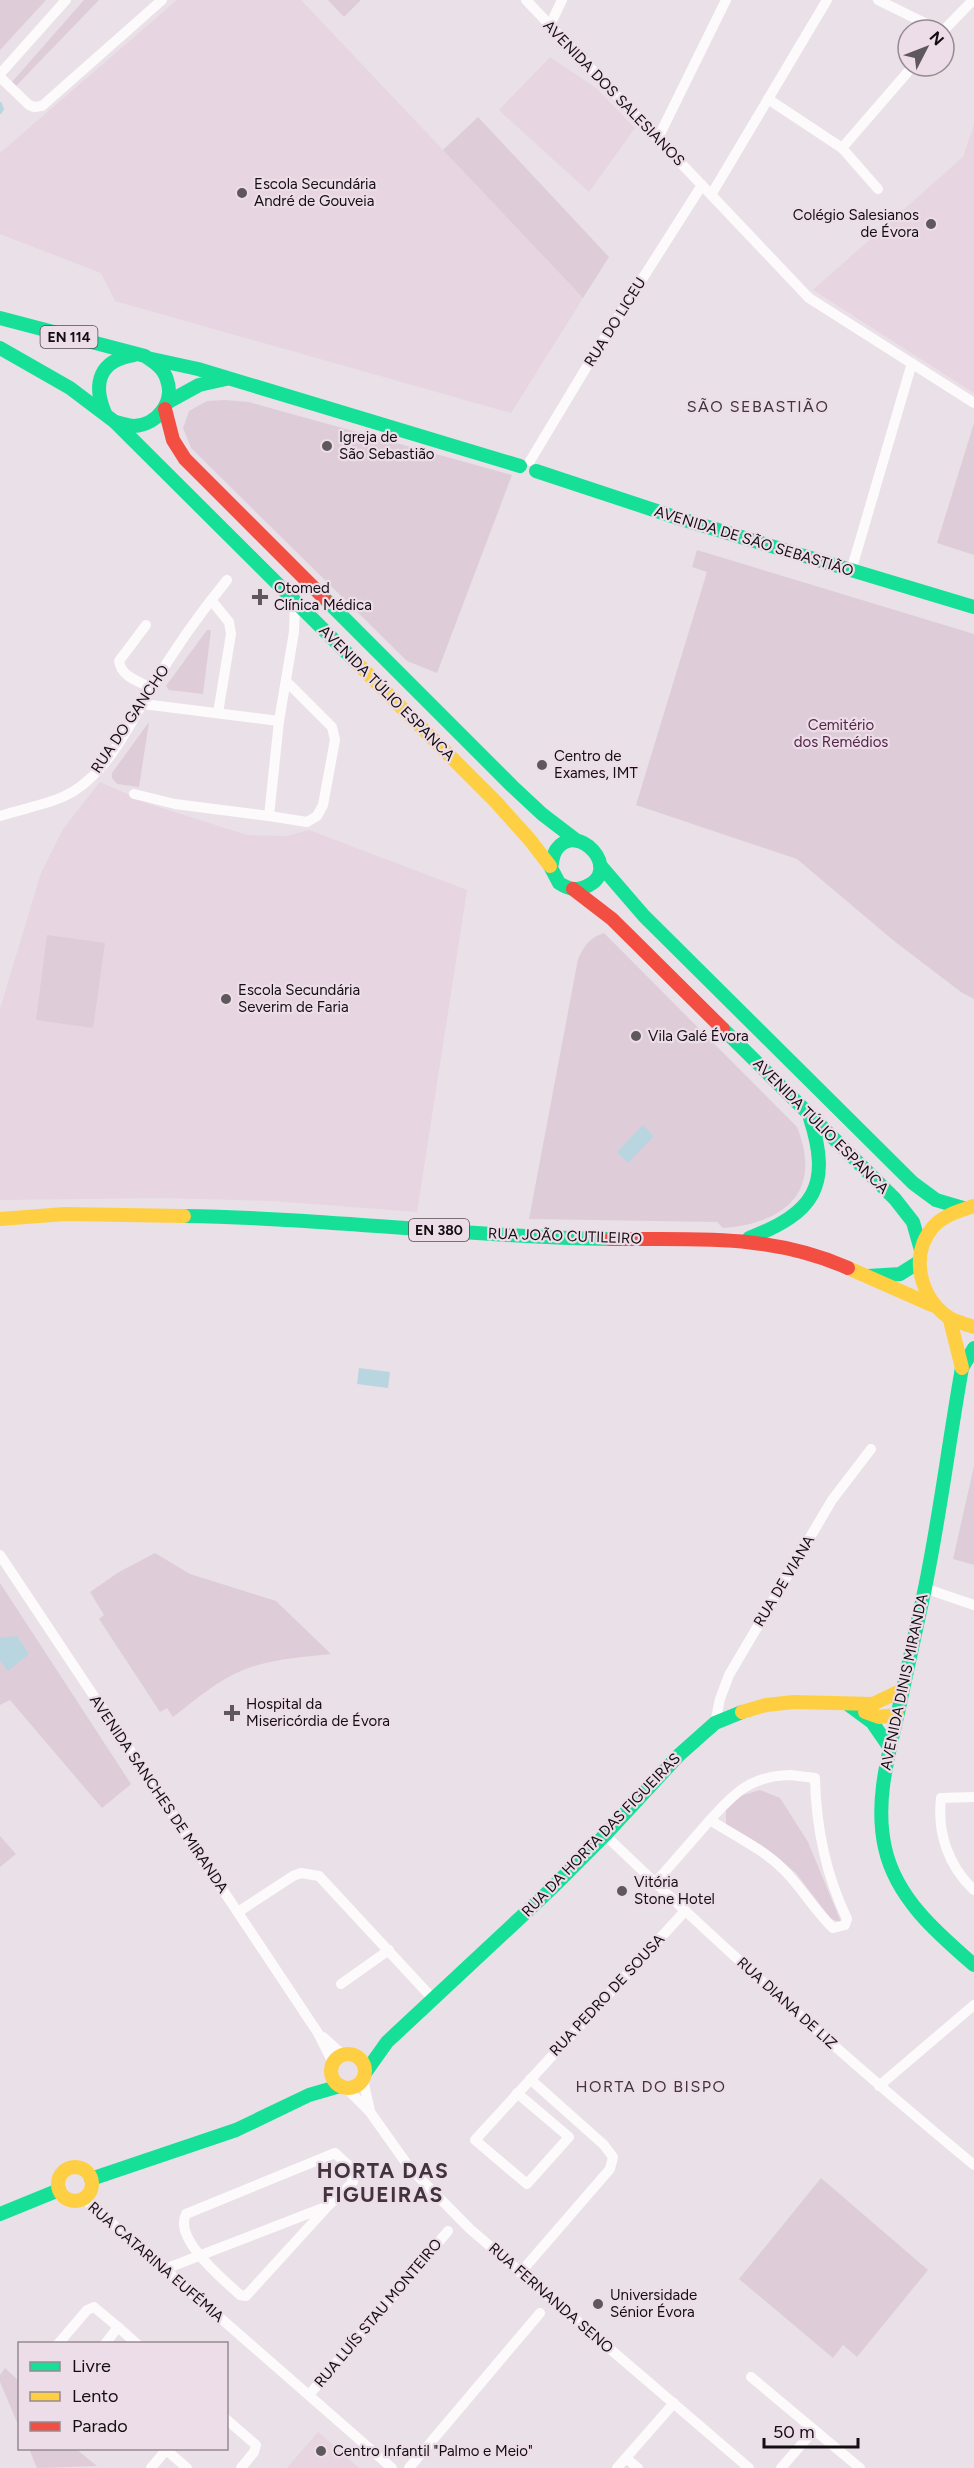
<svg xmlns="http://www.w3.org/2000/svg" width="974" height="2468" viewBox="0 0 974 2468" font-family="Figtree,sans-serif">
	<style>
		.built { fill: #e7d5e1 }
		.green { fill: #decdd9 }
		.water { fill: #b9d6e0 }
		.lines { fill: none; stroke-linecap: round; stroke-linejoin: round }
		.stream { stroke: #b9d6e0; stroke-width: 4 }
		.street { stroke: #fcfafb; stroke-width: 10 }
		.fast { stroke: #16e098; stroke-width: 14 }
		.slow { stroke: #ffcf43; stroke-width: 14 }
		.jam { stroke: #f24e42; stroke-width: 14 }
		.poi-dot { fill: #5e585c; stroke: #eddde8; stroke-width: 2 }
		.labels { text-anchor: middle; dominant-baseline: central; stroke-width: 4.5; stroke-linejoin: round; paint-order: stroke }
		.shield { fill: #eddde8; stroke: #544c52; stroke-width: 1.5 }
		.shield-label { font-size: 14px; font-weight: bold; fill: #130e11 }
		.street-label { font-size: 15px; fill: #130e11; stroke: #eddde8 }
		.poi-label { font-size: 15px; fill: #130e11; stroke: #eddde8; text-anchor: start }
		.park-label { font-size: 15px; fill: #522647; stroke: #eddde8 }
		.neighbourhood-label { font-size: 16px; letter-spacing: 1.5px; fill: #41343d; stroke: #eddde8 }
		.district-label { font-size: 21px; font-weight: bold; letter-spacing: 1.5px; fill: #41343d; stroke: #eddde8 }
	</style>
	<rect width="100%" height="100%" fill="#eae0e7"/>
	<g class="built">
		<path d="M177 0H301L583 298 511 413 115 301 101 273 0 234V153Z"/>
		<path d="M550 57 596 88 635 128 589 192 499 110Z"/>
		<path d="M974 125V393L813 290 963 157Z"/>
		<path d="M100 782 152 805 247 835 287 836 309 830 467 890 417 1212 273 1201 162 1198 0 1200V1009L41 873 63 829Z"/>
		<path d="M318 2432 359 2468H287Z"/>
	</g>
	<g class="green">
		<path d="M0 0H46L0 50Z"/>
		<path d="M84 0H99L16 86 12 82Z"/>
		<path d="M328 0H361L344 17Z"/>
		<path d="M478 117 609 257 583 298 443 150Z"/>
		<path d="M225 400 249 402 512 475 437 673 407 661 191 448 183 428 189 411 207 401Z"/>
		<path d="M974 423V555L937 543Z"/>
		<path d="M697 550 974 634V999L961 992 894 941 797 859 636 805 707 572 692 567Z"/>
		<path d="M207 630H211L203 694 169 690 166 686Z"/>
		<path d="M149 722 139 787 117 784 112 778V773Z"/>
		<path d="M604 933 797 1127C823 1192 785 1223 723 1228L717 1222 529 1219 578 959C585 945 589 938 604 933Z"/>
		<path d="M47 935 105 943 93 1028 36 1020Z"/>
		<path d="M974 1466V1565L953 1559Z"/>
		<path d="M155 1553 190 1574 276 1601 331 1654C302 1657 271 1659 243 1670 218 1680 195 1700 173 1717L167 1708 160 1712 99 1619 104 1615 90 1592 119 1572Z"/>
		<path d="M0 1583 131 1784 102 1808 10 1700 0 1705Z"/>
		<path d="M760 1790 780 1798 808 1842 841 1922 831 1919 796 1873 761 1845 726 1827V1810L740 1796Z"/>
		<path d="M0 1836 16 1854 0 1867Z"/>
		<path d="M821 2178 928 2270 857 2357 843 2345 833 2358 739 2279Z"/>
		<path d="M5 2368 19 2381V2427L0 2382V2375Z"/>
		<path d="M29 2449H76L97 2466 37 2468Z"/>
	</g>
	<g class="water">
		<path d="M643 1125 654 1136 628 1163 617 1152Z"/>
		<path d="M359 1368 390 1372 388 1388 357 1384Z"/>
		<path d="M17 1636 29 1654 8 1671 0 1661V1638Z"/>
	</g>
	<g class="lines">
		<path class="stream" d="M0 104 2 109 0 112"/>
		<g class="street">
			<path d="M526 0 809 298 974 403"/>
			<path d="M878 0 939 30"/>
			<path d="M550 25 562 0"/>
			<path d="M944 30 973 0"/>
			<path d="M0 74 66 0"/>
			<path d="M0 77 29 105 34 107 42 106 162 0"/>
			<path d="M768 99 842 148 913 66"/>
			<path d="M658 138 726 0"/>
			<path d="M842 148 878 189"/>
			<path d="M711 195 827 0"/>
			<path d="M530 461 592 358 702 185"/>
			<path d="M851 571 912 363"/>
			<path d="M211 600 229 622 231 634 218 713"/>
			<path d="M146 625 119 661C121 677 139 681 151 688"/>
			<path d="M143 704 279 721"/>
			<path d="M134 794 175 804 269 816 279 721 294 632 295 603"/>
			<path d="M0 816C24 808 53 804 74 791 109 769 130 724 151 689 173 651 200 613 227 580"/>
			<path d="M269 816 307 822 317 816 323 805 335 740 332 727 286 681"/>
			<path d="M0 1555 318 2033 333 2063"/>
			<path d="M924 1588 974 1605"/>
			<path d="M715 1723 720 1699 729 1675 832 1500 871 1449"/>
			<path d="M790 1775 815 1778C816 1827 826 1875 847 1919L845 1925 833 1928C815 1911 802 1888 784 1870 763 1849 735 1836 710 1820 735 1792 751 1776 790 1775Z"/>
			<path d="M974 1797 941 1798C937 1832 948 1866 974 1890"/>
			<path d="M605 1835C724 1949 847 2060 974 2165"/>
			<path d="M655 1883 710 1820"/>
			<path d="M238 1912 293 1876 301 1873 319 1876 434 2000"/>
			<path d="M341 1984 389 1950"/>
			<path d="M323 2037 343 2055"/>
			<path d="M363 2079 370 2111"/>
			<path d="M879 2086 974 2005"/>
			<path d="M346 2088 370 2112 409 2167 470 2229 749 2468"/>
			<path d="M517 2093 569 2137 527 2184 475 2140 685 1911"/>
			<path d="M83 2198 392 2468"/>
			<path d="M165 2269 328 2206 246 2296 240 2295C224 2280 173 2239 186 2214L335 2153 348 2165 353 2182 328 2206"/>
			<path d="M520 2273 610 2169 613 2157 604 2145 530 2079"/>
			<path d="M118 2327 137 2344"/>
			<path d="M58 2344 87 2310 94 2307 118 2327 105 2344"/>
			<path d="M751 2377 860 2468"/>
			<path d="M309 2395 448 2231"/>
			<path d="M226 2419 256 2445 254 2452 241 2468"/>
			<path d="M164 2448 187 2468"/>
			<path d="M626 2458 638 2468"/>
			<path d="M151 2468 166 2450"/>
			<path d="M409 2468 540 2313"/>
			<path d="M617 2468 674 2403"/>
			<path d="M781 2468 814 2430"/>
		</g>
		<g class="fast">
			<path d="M0 318 145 356C154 362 164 368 167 380 175 402 157 425 134 426 128 426 121 423 115 422"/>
			<path d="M0 348 70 388 115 422 354 660"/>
			<path d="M152 359 198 369 520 466"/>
			<path d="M168 402 199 385 226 379"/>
			<path d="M105 413C92 383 100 360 134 355"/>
			<path d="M536 471 678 518 974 607"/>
			<path d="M324 598 512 786 542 814 576 840"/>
			<path d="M600 865 644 916 913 1183 936 1200 963 1208"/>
			<path d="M550 866 559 883C568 889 576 891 585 887 625 871 577 819 556 850 553 855 552 862 551 868"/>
			<path d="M723 1029 895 1199 913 1222 921 1250"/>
			<path d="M184 1216C327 1218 469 1237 611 1239"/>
			<path d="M749 1238C814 1213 832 1186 810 1118"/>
			<path d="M868 1276 900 1274 919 1262"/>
			<path d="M974 1348 962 1368C949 1441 940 1515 925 1588 916 1631 906 1674 897 1717 887 1760 875 1804 885 1848 896 1898 937 1933 974 1965"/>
			<path d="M849 1705 872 1722 890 1748"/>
			<path d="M365 2073 387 2042 550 1890 605 1835 679 1755 715 1723 742 1712"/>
			<path d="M91 2179 236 2130 309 2095 340 2086"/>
			<path d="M0 2214 59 2190"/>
		</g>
		<g class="slow">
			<path d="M354 660 496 802 530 840 550 866"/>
			<path d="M974 1206C959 1211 944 1215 933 1227 909 1255 920 1297 948 1317 955 1322 966 1324 974 1327"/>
			<path d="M0 1219 65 1214 184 1216"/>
			<path d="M848 1268 932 1305"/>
			<path d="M950 1320 962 1368"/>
			<path d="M742 1712 766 1705 794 1702 873 1704 902 1690"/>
			<path d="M865 1712 879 1717 897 1715"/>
			<circle cx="348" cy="2071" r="17"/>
			<circle cx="75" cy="2184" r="17"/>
		</g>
		<g class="jam">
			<path d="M165 409 173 440 185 459 324 598"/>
			<path d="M573 889 612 919 723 1029"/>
			<path d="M611 1239C695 1240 769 1233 848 1268"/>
		</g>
	</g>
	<g class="poi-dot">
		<circle cx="242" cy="193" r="6"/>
		<circle cx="931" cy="224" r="6"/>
		<circle cx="327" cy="446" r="6"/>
		<path d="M257 588h6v6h6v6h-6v6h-6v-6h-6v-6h6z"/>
		<circle cx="542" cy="765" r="6"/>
		<circle cx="226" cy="999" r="6"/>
		<circle cx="636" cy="1036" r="6"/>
		<path d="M229 1704h6v6h6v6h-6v6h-6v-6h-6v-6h6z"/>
		<circle cx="622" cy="1891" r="6"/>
		<circle cx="598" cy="2304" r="6"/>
		<circle cx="321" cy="2451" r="6"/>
	</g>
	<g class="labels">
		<g class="shield">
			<rect x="40.5" y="326" width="57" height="22" rx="4.5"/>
			<rect x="409" y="1219" width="60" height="22" rx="4.5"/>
		</g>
		<g class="shield-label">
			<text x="69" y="337">EN 114</text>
			<text x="439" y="1230">EN 380</text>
		</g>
		<g class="street-label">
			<text transform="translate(614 93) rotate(46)">AVENIDA DOS SALESIANOS</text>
			<text transform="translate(615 322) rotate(-58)">RUA DO LICEU</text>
			<text transform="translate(754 541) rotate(17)">AVENIDA DE SÃO SEBASTIÃO</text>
			<text transform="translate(387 693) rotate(45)">AVENIDA TÚLIO ESPANCA</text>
			<text transform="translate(130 719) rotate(-56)">RUA DO GANCHO</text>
			<text transform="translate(821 1126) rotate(45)">AVENIDA TÚLIO ESPANCA</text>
			<text transform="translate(565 1236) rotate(2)">RUA JOÃO CUTILEIRO</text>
			<text transform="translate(784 1581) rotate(-59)">RUA DE VIANA</text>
			<text transform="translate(904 1682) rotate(-78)">AVENIDA DINIS MIRANDA</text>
			<text transform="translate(159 1794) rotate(56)">AVENIDA SANCHES DE MIRANDA</text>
			<text transform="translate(601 1835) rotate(-46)">RUA DA HORTA DAS FIGUEIRAS</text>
			<text transform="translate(607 1995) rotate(-47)">RUA PEDRO DE SOUSA</text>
			<text transform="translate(787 2003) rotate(42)">RUA DIANA DE LIZ</text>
			<text transform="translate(156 2262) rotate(41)">RUA CATARINA EUFÉMIA</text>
			<text transform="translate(551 2298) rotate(41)">RUA FERNANDA SENO</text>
			<text transform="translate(378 2313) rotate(-50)">RUA LUÍS STAU MONTEIRO</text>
		</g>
		<g class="poi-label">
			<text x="254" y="184">Escola Secundária<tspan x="254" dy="17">André de Gouveia</tspan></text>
			<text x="919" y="215" text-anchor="end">Colégio Salesianos<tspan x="919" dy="17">de Évora</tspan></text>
			<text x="339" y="437">Igreja de<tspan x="339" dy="17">São Sebastião</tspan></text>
			<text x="274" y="588">Otomed<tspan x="274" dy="17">Clínica Médica</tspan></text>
			<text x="554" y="756">Centro de<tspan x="554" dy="17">Exames, IMT</tspan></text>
			<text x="238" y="990">Escola Secundária<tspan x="238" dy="17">Severim de Faria</tspan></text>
			<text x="648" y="1036">Vila Galé Évora</text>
			<text x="246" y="1704">Hospital da<tspan x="246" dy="17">Misericórdia de Évora</tspan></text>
			<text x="634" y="1882">Vitória<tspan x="634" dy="17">Stone Hotel</tspan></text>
			<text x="610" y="2295">Universidade<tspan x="610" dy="17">Sénior Évora</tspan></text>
			<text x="333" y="2451">Centro Infantil "Palmo e Meio"</text>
		</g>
		<g class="park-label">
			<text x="841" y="725">Cemitério<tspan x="841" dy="17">dos Remédios</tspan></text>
		</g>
		<g class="neighbourhood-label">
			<text x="758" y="406">SÃO SEBASTIÃO</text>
			<text x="651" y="2086">HORTA DO BISPO</text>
		</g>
		<g class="district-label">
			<text x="383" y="2170">HORTA DAS<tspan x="383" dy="24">FIGUEIRAS</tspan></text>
		</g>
	</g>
	<rect x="18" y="2342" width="210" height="108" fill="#eddde8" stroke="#968a92" stroke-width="1.5"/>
	<rect x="30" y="2362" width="30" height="9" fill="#16e098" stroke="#968a92" stroke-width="1.5"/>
	<text x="72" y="2372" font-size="18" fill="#130e11">Livre</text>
	<rect x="30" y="2392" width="30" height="9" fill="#ffcf43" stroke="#968a92" stroke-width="1.5"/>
	<text x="72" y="2402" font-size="18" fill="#130e11">Lento</text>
	<rect x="30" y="2422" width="30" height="9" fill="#f24e42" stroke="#968a92" stroke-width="1.5"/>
	<text x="72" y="2432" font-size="18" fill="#130e11">Parado</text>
	<g transform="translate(926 48) rotate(48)"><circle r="28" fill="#eddde8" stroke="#968a92" stroke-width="1.5"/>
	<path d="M0-4.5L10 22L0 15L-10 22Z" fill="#5e585c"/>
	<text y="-9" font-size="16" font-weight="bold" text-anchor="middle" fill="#130e11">N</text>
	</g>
	<path d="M764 2438v9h94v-9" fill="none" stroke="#130e11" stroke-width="3"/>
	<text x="773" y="2438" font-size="18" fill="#130e11" stroke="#eddde8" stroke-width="4.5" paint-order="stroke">50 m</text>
</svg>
